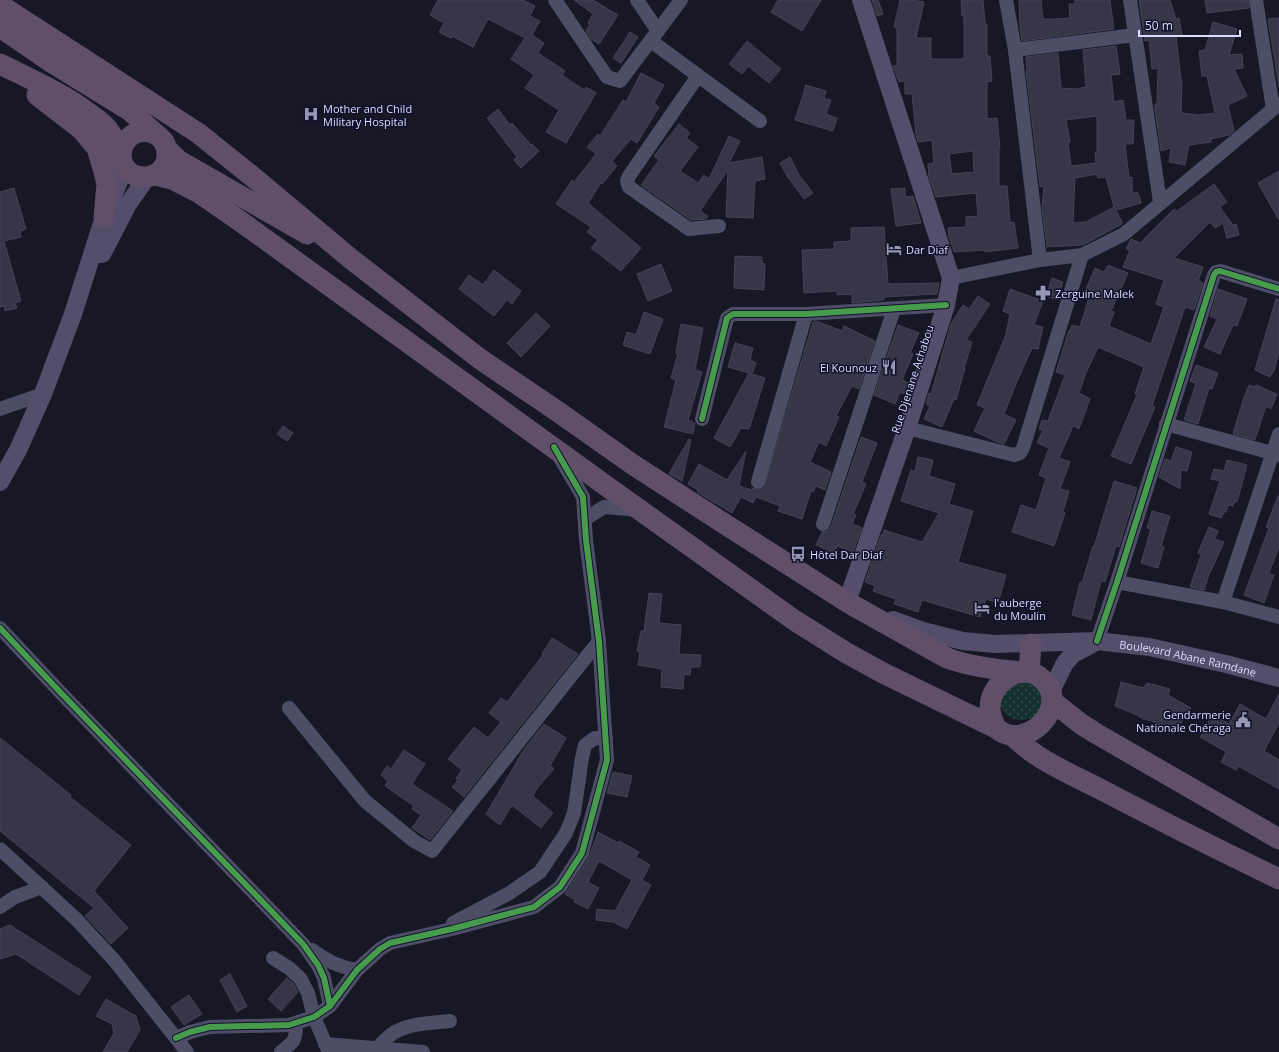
<svg xmlns="http://www.w3.org/2000/svg" width="1279" height="1052" viewBox="0 0 1279 1052" font-family="'Open Sans',sans-serif">
	<style>
		.grass { fill: url(#grass-dots) }
		.building { fill: #363646; stroke: #444258; fill-rule: evenodd }
		.lines { fill: none; stroke-linecap: round; stroke-linejoin: round }
		.minor { stroke: #4d4e66; stroke-width: 14 }
		.major { stroke: #544e6b; stroke-width: 18 }
		.highway { stroke: #5f4f68; stroke-width: 21 }
		.cycleway-casing { stroke: #13112b; stroke-width: 8 }
		.cycleway { stroke: #469c4c; stroke-width: 6 }
		.labels { text-anchor: middle; dominant-baseline: central; stroke-width: 3; stroke-linejoin: round; paint-order: stroke }
		.poi-label { font-size: 11px; fill: #dcdcff; stroke: #13112b; text-anchor: start }
		.street-label { font-size: 11px; fill: #dcdcff; stroke: #13112b }
	</style>
	<defs>
		<pattern id="grass-dots" width="8" height="8" patternUnits="userSpaceOnUse"><rect width="8" height="8" fill="#15312f"/><path d="M2 2h.1M6 6h.1" fill="none" stroke="#364e4e" stroke-width="1.8" stroke-linecap="round"/></pattern>
	</defs>
	<rect width="100%" height="100%" fill="#181725"/>
	<path class="grass" d="M1030 681C1033 685 1039 689 1041 693 1043 697 1042 702 1041 706 1036 728 997 723 1001 699 1001 695 1005 689 1007 685Z"/>
	<g class="building">
		<path d="M438 0H523L535 6 530 16 540 21 532 35 544 43 538 53 565 71 562 75 584 90 586 87 596 93 566 143 546 132 559 110 525 88 534 75 511 59 525 38 488 19 473 47 452 36 451 38 439 32 444 23 430 15Z"/>
		<path d="M574 0H593L618 15 599 44 591 39 586 31 590 24 588 23 593 14Z"/>
		<path d="M778 0H821L802 31 771 12Z"/>
		<path d="M872 0H878L883 14 877 16Z"/>
		<path d="M900 0H913L924 2 916 38H931V59H964V16H962L961 0H983L985 24H987V56H990L992 81 987 82V119L997 118 1000 148H999V186H1007L1010 223 1014 222 1018 248 985 252V250L954 252 949 237 948 228 966 227V217L978 216 976 193 936 197 929 177 928 164 934 163 932 140 918 142 916 135 912 94H905V81L899 82 893 66 897 65V27H894ZM973 151 974 172 952 174 949 154Z"/>
		<path d="M1019 0H1041L1043 19H1056L1070 18 1069 4H1075V0H1110L1114 29 1022 41 1020 27Z"/>
		<path d="M1139 0H1170L1176 19 1179 18 1182 35 1176 36 1181 80H1182L1181 113 1199 115 1215 113 1207 76H1202L1199 51 1205 50 1213 22 1237 29 1229 55 1242 54 1243 68 1234 69 1247 96 1228 105 1234 131 1229 135 1211 139V142L1189 145 1185 165 1169 162 1171 148 1161 151 1155 110V104H1157L1158 68 1152 69 1149 40 1145 41Z"/>
		<path d="M1205 0H1248L1249 8 1207 13Z"/>
		<path d="M1279 18V87L1268 19Z"/>
		<path d="M630 32 638 37 621 63 613 58Z"/>
		<path d="M747 41 781 69 769 83 748 66 742 74 729 64Z"/>
		<path d="M1116 46 1120 74 1111 75 1114 102 1123 100 1126 120H1134L1133 144H1125L1129 178 1132 177V192L1138 193 1141 203 1116 210 1122 222V224L1083 245 1047 247 1042 208 1044 186 1040 187 1026 71H1027L1026 57 1058 53 1061 88 1075 89 1086 87 1083 50ZM1097 116V152H1095L1096 163 1071 166 1068 142H1070L1066 120ZM1097 174 1098 178 1106 177 1114 207 1086 222 1073 223 1075 178Z"/>
		<path d="M641 73 664 85 654 103 659 107 637 143 631 139 612 161 617 166 602 184 601 183 588 203 641 248 621 271 591 248 598 240 587 232 591 227 556 204 572 180 574 182 596 154 587 147 598 134 600 136 623 100 626 102Z"/>
		<path d="M806 85 826 91 824 98 831 100 826 114 837 118 833 131 795 120Z"/>
		<path d="M498 109 510 125 512 123 531 145 532 144 539 151 521 168 514 160 517 157 487 118Z"/>
		<path d="M679 124 690 133 686 138 698 147 680 171 698 183 704 175 709 179 729 136 740 141 729 163 762 157 765 179 755 181 753 218 726 217 728 170 700 211 708 216 706 219 691 220 641 185 659 160 654 156Z"/>
		<path d="M790 157 799 175 813 193 804 199 787 176 780 163Z"/>
		<path d="M1279 171V220L1258 183Z"/>
		<path d="M1214 184 1227 202 1220 207 1233 225 1236 224 1239 235 1227 238 1223 223 1215 228 1210 222 1174 258 1203 267 1198 281 1203 283 1194 310 1185 307 1152 406 1155 407 1131 464 1111 456 1137 395 1135 394 1144 367 1098 347 1086 373 1079 393 1090 399 1079 429 1073 426 1059 458 1070 462 1060 489 1069 491 1063 512 1065 513 1054 546 1012 532 1021 505 1036 510 1038 504 1046 478 1039 475 1049 448 1037 443 1043 430 1039 429 1042 420 1048 421 1065 375 1056 372 1069 330 1070 331 1072 325 1080 327 1091 291 1086 289 1095 268 1104 272 1108 265 1128 273 1111 311 1114 312 1109 326 1151 344 1164 307 1156 304 1164 280 1123 267 1130 250 1126 249 1131 239 1140 243 1174 209 1177 211Z"/>
		<path d="M14 188 26 229 20 231 21 237 4 241 21 301 15 303 17 308 5 311 4 306 0 307V192Z"/>
		<path d="M905 188V197L913 196 921 223 896 226 891 189Z"/>
		<path d="M884 227 888 284 939 283 937 294 884 297V300L852 303V294L837 295V291L804 293 802 250 834 249V242L851 241V228Z"/>
		<path d="M735 256 762 257V263L765 264 764 290 734 288Z"/>
		<path d="M661 264 672 291 648 301 637 274Z"/>
		<path d="M494 270 521 291 512 304 507 300 494 316 459 289 469 275 483 285Z"/>
		<path d="M1052 278 1063 282 1057 300 1046 296Z"/>
		<path d="M1010 289 1043 301 1034 325 1043 327 1038 349 1032 348 1015 386 1004 414 1016 420 1004 444 995 441 974 431 985 408 977 405 1003 342 1006 334 1010 314 1003 311Z"/>
		<path d="M1218 289 1247 299 1237 326 1233 325 1220 354 1204 347 1217 319 1210 316Z"/>
		<path d="M978 296 990 304 966 340 972 342 964 368H965L956 400 954 399 942 427 924 419 930 406 926 404 929 393 931 394 951 324 963 305 969 309Z"/>
		<path d="M1276 299 1279 300V351L1274 371 1270 377 1255 370Z"/>
		<path d="M644 312 663 319 650 354 623 345 627 332 636 335Z"/>
		<path d="M536 313 550 326 521 357 507 343Z"/>
		<path d="M813 322H819L842 331 844 326 875 341 859 389 852 386 836 416 839 417 826 446 819 442 810 462 831 472 825 490 816 486 813 492 811 491 802 519 778 511 780 506 756 497 753 503 741 497 732 513 697 492 698 490 688 484 699 464 727 480 746 451 739 486 752 490 753 488 756 490H760L764 488Z"/>
		<path d="M681 324 703 328 695 370 702 372 688 420 695 423 693 434 664 427 676 380 671 378 678 354 676 353Z"/>
		<path d="M898 325 919 333 910 353 913 354 902 380 909 383 905 394 900 392 895 404 874 395Z"/>
		<path d="M735 343 753 348 750 360 756 363 752 374 765 378 749 429 741 428 730 447 714 438 749 373 728 367Z"/>
		<path d="M1196 365 1218 373 1212 389 1209 388 1198 424 1184 420 1196 383 1190 381Z"/>
		<path d="M1249 385 1255 387 1256 385 1277 394 1271 409 1266 406 1255 440 1233 434 1244 397Z"/>
		<path d="M283 426 293 433 287 441 277 434Z"/>
		<path d="M861 437 877 443 862 482 866 484 853 514 856 515 852 524 862 528 853 552 837 546 834 553 816 545 822 532 828 531 831 527Z"/>
		<path d="M689 439 691 440 682 481 669 474Z"/>
		<path d="M1176 447 1192 452 1187 471 1181 470 1180 489 1159 477 1165 459 1171 461Z"/>
		<path d="M918 457 933 460 929 476 955 484 949 504 973 511 958 562 1006 575 998 603 986 599 980 617 922 600 918 612 894 604 896 599 873 591 875 586 865 582 881 535H883L884 530 922 542 939 513 901 501 911 470 915 472Z"/>
		<path d="M1227 460 1247 465 1237 502 1235 501 1233 506 1228 505 1226 512H1224L1221 518 1209 514 1220 481 1211 479 1214 469 1224 471Z"/>
		<path d="M1114 481 1137 488 1119 547 1116 546 1105 582 1101 581 1091 620 1072 615 1080 582 1082 583 1093 546 1094 547Z"/>
		<path d="M1278 496H1279V547L1269 573 1274 575 1264 603 1244 595 1269 528 1266 527Z"/>
		<path d="M1152 511 1170 516 1161 546 1164 547 1158 568 1141 563 1151 529 1147 528Z"/>
		<path d="M1209 527 1218 531 1215 539 1224 542 1211 571H1210L1204 590 1190 587 1201 555 1198 553Z"/>
		<path d="M649 593 662 594 659 623 681 625 679 654 701 655 700 667H691L690 675 684 674 683 689 661 687 662 669 638 665 640 651H637L641 631H644Z"/>
		<path d="M552 638 578 654 464 797 452 787 458 780 456 778 462 770 448 759 474 727 488 738 501 722 489 713 501 698 507 702 543 655 542 654Z"/>
		<path d="M1121 682 1143 688 1147 683 1170 689 1168 695 1191 708 1173 734 1152 721 1143 719 1137 715 1115 706Z"/>
		<path d="M1279 694V723L1264 751 1279 760V789L1238 766 1236 770 1221 762 1226 752 1200 737 1213 714 1229 724 1240 704 1266 719Z"/>
		<path d="M544 724 566 738 550 766 554 769 538 787 533 796 553 813 541 828 512 805 500 825 486 814 525 748Z"/>
		<path d="M0 738 71 795 70 797 131 845 94 891 128 928 111 944 85 916 94 908 0 831Z"/>
		<path d="M404 750 425 764 412 784 453 811 430 840 412 828 421 815 412 809 414 806 385 786 388 781 381 775 387 766 391 769Z"/>
		<path d="M613 772 632 776 627 797 607 793Z"/>
		<path d="M598 832 618 843 619 841 639 852 636 857 650 865 642 880 651 885 627 929 613 922 596 920 597 909 615 911 632 880 599 861 588 882 599 888 588 909 574 902 575 900 565 894 589 857Z"/>
		<path d="M10 925 91 977 79 995 16 954 0 959V929Z"/>
		<path d="M230 974 247 1006 237 1012 220 980Z"/>
		<path d="M287 978 293 983 298 992 281 1011 268 999Z"/>
		<path d="M189 995 202 1014 184 1025 171 1007Z"/>
		<path d="M106 999 136 1016 140 1030 127 1052H103L114 1033 112 1024 96 1016Z"/>
	</g>
	<g class="lines">
		<g class="minor">
			<path d="M555 0 607 77 620 81 681 0"/>
			<path d="M637 0 658 31"/>
			<path d="M1006 0 1015 50 1040 260"/>
			<path d="M1130 0 1160 202"/>
			<path d="M1256 0 1273 109"/>
			<path d="M651 41 760 121"/>
			<path d="M1015 50 1135 35"/>
			<path d="M698 76 629 176 627 181 629 187 689 229 719 226"/>
			<path d="M951 278 1040 260 1082 255 1124 234 1273 109 1279 105"/>
			<path d="M0 409 43 394"/>
			<path d="M702 419 727 318 733 314H806L946 305"/>
			<path d="M1166 424 1279 455"/>
			<path d="M907 428 1014 455 1020 453 1023 448 1082 255"/>
			<path d="M758 482 806 314"/>
			<path d="M585 519 604 507 639 510"/>
			<path d="M823 524 894 309"/>
			<path d="M1117 582 1223 602 1279 617"/>
			<path d="M1223 602 1279 434"/>
			<path d="M0 628 61 693 303 944 318 965 324 978 330 1006"/>
			<path d="M1097 641 1117 582 1214 275 1216 272 1220 271 1279 289"/>
			<path d="M289 708 365 801 414 841 432 851 599 641"/>
			<path d="M0 849 77 920 114 960 187 1052"/>
			<path d="M0 907 15 897 42 887"/>
			<path d="M453 923 508 894 540 872 566 833 574 813 582 758 585 745 595 738 606 739"/>
			<path d="M312 950C327 961 339 967 357 970"/>
			<path d="M273 958 289 968 300 978 308 993 314 1017 329 1052"/>
			<path d="M176 1038 190 1032 210 1027 289 1025 314 1017 330 1006 357 970 380 949 390 943 452 929 534 907 560 887 582 853 607 760 599 641 586 540 583 497 559 456"/>
			<path d="M325 1044 423 1052"/>
			<path d="M376 1049C382 1043 388 1036 395 1032 412 1023 431 1023 450 1021"/>
			<path d="M281 1052C295 1041 296 1040 296 1023"/>
		</g>
		<g class="major">
			<path d="M102 254 127 206 147 177"/>
			<path d="M0 482 18 450 43 394 73 314 104 217 125 167"/>
			<path d="M847 602 907 428 946 305 951 278 861 0"/>
			<path id="s1" d="M893 620 923 631 963 641 995 644 1097 641 1149 647 1226 664 1279 678"/>
			<path d="M1051 691 1065 663 1073 654 1094 643"/>
		</g>
		<g class="highway">
			<path d="M0 5 198 133 253 177 351 259 480 359 557 411 632 464 717 519 847 602 947 658C971 667 996 669 1021 672"/>
			<path d="M0 27 51 62 129 110 157 135"/>
			<path d="M0 64C30 79 63 93 90 114 94 117 100 121 104 125 108 129 112 135 114 140 120 151 120 168 132 174 147 182 167 173 167 155 168 124 119 122 121 160"/>
			<path d="M37 95 82 130 97 148 103 168 107 184 104 217"/>
			<path d="M166 148 178 160 307 234"/>
			<path d="M155 175 172 179 201 194 240 221 616 493 794 620 845 652 883 673 996 728C1025 754 1073 706 1042 679 1038 675 1032 672 1026 672 1006 672 989 690 990 710 991 717 993 722 996 728"/>
			<path d="M1029 672 1031 644"/>
			<path d="M1052 701 1081 724 1097 734 1279 839"/>
			<path d="M1013 736C1038 761 1069 773 1100 789 1159 820 1219 850 1279 879"/>
		</g>
		<g class="cycleway-casing">
			<g id="cycleway">
				<path d="M702 419 727 318 733 314H806L946 305"/>
				<path d="M0 628 61 693 303 944 318 965 324 978 330 1006"/>
				<path d="M1097 641 1117 582 1214 275 1216 272 1220 271 1279 289"/>
				<path d="M176 1038 190 1032 210 1027 289 1025 314 1017 330 1006 357 970 380 949 390 943 452 929 534 907 560 887 582 853 607 760 599 641 586 540 583 497 554 447"/>
			</g>
		</g>
		<use href="#cycleway" class="cycleway"/>
	</g>
	<defs>
		<g id="hospital-bare" transform="scale(1.2)"><path d="M-5-5h3v3.5h4V-5h3V5h-3V1.5h-4V5h-3Z" fill="#9797b3" stroke="#13112b" stroke-width="2.5" paint-order="stroke"/></g>
		<g id="hotel-bare" transform="scale(1.2)"><path d="M-6-4.5h1.5V1H6V5H4.5V3h-9V5H-6ZM-4 0a1.8 1.8 0 1 1 3.6 0ZM.5 0V-2.5h3Q6-2.5 6 0Z" fill="#9797b3" stroke="#13112b" stroke-width="2.5" paint-order="stroke"/></g>
		<g id="pharmacy-bare" transform="scale(1.2)"><path d="M-2-6h4v4h4v4h-4v4h-4v-4h-4v-4h4Z" fill="#9797b3" stroke="#13112b" stroke-width="2.5" paint-order="stroke"/></g>
		<g id="restaurant-bare" transform="scale(1.2)"><path d="M-5-6h1v4h1v-4h1v4h1v-4h1v5L-1.5 .5V6h-2V.5L-5-1ZM5-6V6H3V1.5H1.5Q1.5-4 5-6Z" fill="#9797b3" stroke="#13112b" stroke-width="2.5" paint-order="stroke"/></g>
		<g id="bus-bare" transform="scale(1.2)"><path d="M-5-6H5V4H4V6H2V4H-2V6H-4V4H-5ZM-3.5-4V0h7V-4ZM-3.5 1.2v1.5H-2V1.2ZM2 1.2v1.5H3.5V1.2Z" fill="#9797b3" stroke="#13112b" stroke-width="2.5" paint-order="stroke"/></g>
		<g id="civic-bare" transform="scale(1.2)"><path d="M-.6-6.5H3V-4.5H.6V-3L4-1V1h2V6H-6V1h2V-1L-.6-3ZM-1.2 2.5V6h2.4V2.5Z" fill="#9797b3" stroke="#13112b" stroke-width="2.5" paint-order="stroke"/></g>
	</defs>
	<g fill-rule="evenodd">
		<use href="#hospital-bare" x="311" y="114"/>
		<use href="#hotel-bare" x="894" y="249"/>
		<use href="#pharmacy-bare" x="1043" y="293"/>
		<use href="#restaurant-bare" x="889" y="367"/>
		<use href="#bus-bare" x="798" y="554"/>
		<use href="#hotel-bare" x="982" y="608"/>
		<use href="#civic-bare" x="1243" y="720"/>
	</g>
	<g class="labels">
		<g class="poi-label">
			<text x="323" y="108">Mother and Child<tspan x="323" dy="13">Military Hospital</tspan></text>
			<text x="906" y="249">Dar Diaf</text>
			<text x="1055" y="293">Zerguine Malek</text>
			<text x="877" y="367" text-anchor="end">El Kounouz</text>
			<text x="810" y="554">Hôtel Dar Diaf</text>
			<text x="994" y="602">l'auberge<tspan x="994" dy="13">du Moulin</tspan></text>
			<text x="1231" y="714" text-anchor="end">Gendarmerie<tspan x="1231" dy="13">Nationale Chéraga</tspan></text>
		</g>
		<g class="street-label">
			<text transform="translate(912 379) rotate(-72)">Rue Djenane Achabou</text>
			<text stroke="none"><textPath href="#s1" startOffset="300">Boulevard Abane Ramdane</textPath></text>
		</g>
	</g>
	<path d="M1139 30v6h101v-6" fill="none" stroke="#dcdcff" stroke-width="2"/>
	<text x="1145" y="30" font-size="12" fill="#dcdcff" stroke="#13112b" stroke-width="3" paint-order="stroke">50 m</text>
</svg>
